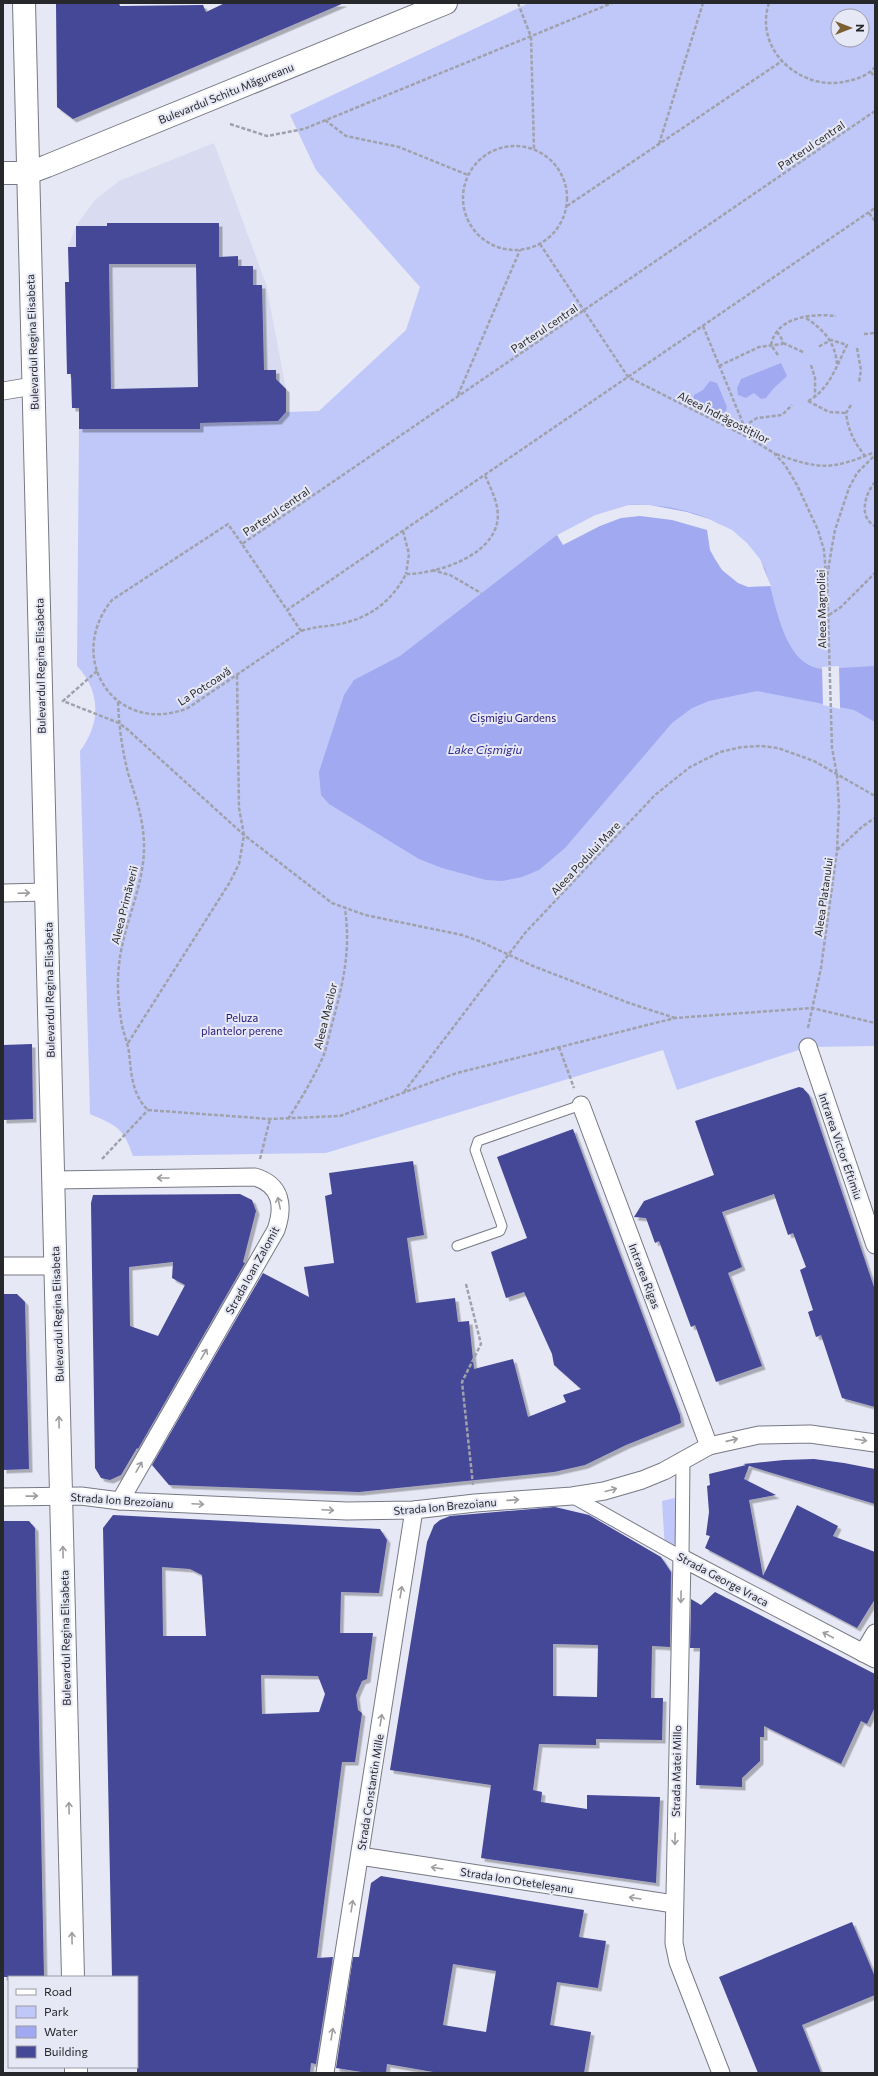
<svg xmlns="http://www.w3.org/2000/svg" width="878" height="2076" viewBox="0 0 878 2076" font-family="Commissioner,sans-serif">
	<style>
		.built { fill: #d9dcf0 }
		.green { fill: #c0c8f9; fill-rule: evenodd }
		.water { fill: #a1a9f0 }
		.pier { fill: #e6e8f5 }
		.building { fill: #454797; fill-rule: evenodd; filter: url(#shadow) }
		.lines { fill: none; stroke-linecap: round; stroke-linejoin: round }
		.service-casing { stroke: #777984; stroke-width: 11 }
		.pedestrian-casing { stroke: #777984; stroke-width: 15 }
		.minor-casing { stroke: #777984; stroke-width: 19 }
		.secondary-casing { stroke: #777984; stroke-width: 24 }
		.primary-casing { stroke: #777984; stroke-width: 24 }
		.path { stroke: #a0a2ab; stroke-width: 2.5; stroke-dasharray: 4 2; stroke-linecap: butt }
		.service { stroke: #fff; stroke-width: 9 }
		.pedestrian { stroke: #fff; stroke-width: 13 }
		.minor { stroke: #fff; stroke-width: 17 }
		.secondary { stroke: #fff; stroke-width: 22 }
		.primary { stroke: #fff; stroke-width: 22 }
		.oneway { stroke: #9e9ea0 }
		.labels { text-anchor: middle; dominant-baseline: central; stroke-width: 4; stroke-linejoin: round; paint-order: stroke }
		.street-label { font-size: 11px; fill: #27282c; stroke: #e6e8f5 }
		.park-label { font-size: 11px; fill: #231278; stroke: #e6e8f5 }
		.water-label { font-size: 12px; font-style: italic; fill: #322b8e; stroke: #e6e8f5 }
	</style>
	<defs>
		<filter id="shadow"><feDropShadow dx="3.5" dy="3.5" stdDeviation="0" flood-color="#0004"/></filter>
	</defs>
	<rect width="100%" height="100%" fill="#e6e8f5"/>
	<path class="built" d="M214 143 266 284 286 389V412L278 421 200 423V429H79V409L72 408 71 374H67L65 282H69L68 247 76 226 94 201 119 181Z"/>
	<g class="green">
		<path d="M529 3H875V1046L808 1047 677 1090 663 1050 326 1153 133 1156C123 1127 117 1126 90 1114L80 751C101 723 101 692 77 666L79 429H200V423L278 421 286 412 319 411 406 330 420 287 316 170 290 115ZM838 16H862V40H838Z"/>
		<path d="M683 1496 682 1558 665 1549 662 1501Z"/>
	</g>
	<g class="water">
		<path d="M781 363 787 376 773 389 766 398 761 399 754 393 746 398 738 395 737 388 741 379Z"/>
		<path d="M710 381 717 383 727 407 726 411 722 414 693 401 694 395 703 390Z"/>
		<path d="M628 505C680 503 739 520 765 569 776 600 782 665 822 669L875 666V722L854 710 757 691 709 701 692 708 672 723 565 848 539 870 522 877 502 881 486 880 442 868 419 859 329 804 321 795 319 772 344 695 354 680 400 656 557 535 595 515Z"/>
	</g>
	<g class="pier">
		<path d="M628 505H650L687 512 709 519 732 530 747 543 760 559 771 586 748 587 738 583 722 570 715 559 710 550 707 530 672 520 640 516 621 518 600 526 563 545 557 535 595 515Z"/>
		<path d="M839 666 840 707V709L823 705 822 667Z"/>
	</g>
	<g class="building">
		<path d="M56 3H119L120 6 203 5 206 12 225 3H344L73 119 57 107Z"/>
		<path d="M107 223H219V257L238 256V266H253V285H262L264 370H276V379L286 389V412L278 421 200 423V429H79V408H72L71 374H67L65 282H69L68 247H76V226H107ZM109 264H196L198 387 111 389Z"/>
		<path d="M32 1044 33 1119 3 1120V1045Z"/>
		<path d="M799 1087 803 1088 809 1095 875 1290V1407L842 1398 821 1335 816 1337 808 1312 813 1310 800 1270 806 1267 793 1233 788 1235 774 1194 722 1212 742 1267 728 1273 762 1366 716 1382 695 1325 691 1327 659 1241 655 1243 646 1218 634 1217 644 1201 714 1175 695 1121Z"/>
		<path d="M573 1129 680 1415 681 1423 626 1445 585 1465 554 1472 359 1492 169 1485 152 1465 263 1273 309 1297 304 1267 334 1263 325 1196 332 1194 329 1173 413 1161 424 1235 407 1238 416 1303 455 1298 458 1322 469 1321 474 1369 513 1359 528 1417 566 1402 563 1395 581 1389 554 1365 552 1354 524 1292 506 1298 491 1252 527 1238 497 1157Z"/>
		<path d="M240 1194 252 1200 256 1211 243 1262 245 1263 138 1449 137 1448 121 1475 110 1480 101 1478 95 1468 91 1203 93 1195ZM173 1262 172 1278 185 1285 158 1336 130 1326 129 1267Z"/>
		<path d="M3 1294H17L25 1302 29 1469 3 1470Z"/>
		<path d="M814 1459 844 1463 875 1469V1504L749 1466 744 1479 776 1495 749 1500 763 1576 797 1505 838 1526 833 1536 875 1552V1599L857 1628 705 1548 710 1536 706 1535 709 1512 707 1486 710 1485 709 1474 746 1465 743 1464 784 1460Z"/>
		<path d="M555 1507 589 1515 661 1557 671 1572 670 1647 652 1646 651 1698H663L662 1740 596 1739V1745L539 1744 533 1790 542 1792 541 1802 587 1809V1795L660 1797 656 1883 481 1858 491 1785 390 1770 427 1542 434 1525 440 1520 450 1516ZM553 1644 598 1645 597 1697 553 1696Z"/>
		<path d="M113 1515 380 1529 387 1540 379 1593 341 1592 340 1633H373L367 1679 362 1681 356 1695 358 1710 362 1713 355 1762H342L317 1958 333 1957 316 2064 311 2063 310 2073H137V1977H112L103 1528ZM162 1567 190 1569 202 1575 206 1636H163ZM261 1675 318 1676 325 1694 319 1712 262 1714Z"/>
		<path d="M3 1521H29L35 1528 44 1977H3Z"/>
		<path d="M715 1592 875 1674V1707L867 1724 861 1721 841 1764 764 1726V1737H760V1761L742 1778V1787L696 1785 700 1648H690L691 1599 701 1605Z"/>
		<path d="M381 1876 584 1910 579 1937 606 1941 598 1988 557 1982 550 2025 591 2032 584 2073H439L387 2064 386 2073H368L336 2068 353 1957H359L371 1883ZM453 1964 496 1971 486 2032 443 2025Z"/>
		<path d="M852 1922 875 1977V1995L802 2025 821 2073H758L719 1977Z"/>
	</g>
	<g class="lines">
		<g class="service-casing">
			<path id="service" d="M457 1246 500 1231 502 1226 475 1150 478 1141 581 1105"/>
		</g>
		<g class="pedestrian-casing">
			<path id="pedestrian" d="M572 1496 682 1558 683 1460"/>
		</g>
		<g class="minor-casing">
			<g id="minor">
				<path d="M3 391 33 386"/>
				<path d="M3 893 46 892"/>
				<path d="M808 1047 875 1245"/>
				<path d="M581 1105 709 1446"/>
				<path d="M53 1180 255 1177C282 1185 284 1207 276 1230L120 1501"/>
				<path d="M3 1266H56"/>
				<path d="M3 1497 81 1496 120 1501 347 1511 414 1510 475 1503 572 1496 604 1491 642 1480 664 1471 709 1446 759 1435 810 1434 875 1443"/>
				<path d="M863 1653 875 1633"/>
				<path d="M360 1856 674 1904"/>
				<path d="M325 2073 414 1510"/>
				<path d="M721 2073 678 1962 674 1943 682 1558 875 1659"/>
			</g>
		</g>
		<g class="secondary-casing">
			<path id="secondary" d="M3 173H28L47 166 446 3"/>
		</g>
		<g class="primary-casing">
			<g id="primary">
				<path d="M24 3 73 1977"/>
				<path d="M76 2067V2073"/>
			</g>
		</g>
		<g class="path">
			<path d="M518 3 531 37 534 149"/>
			<path d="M769 3C753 51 803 93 848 81 858 79 868 75 875 67"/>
			<path d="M871 72 875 78"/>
			<path d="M875 111 242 544 287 610 875 208"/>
			<path d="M325 120 346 136 399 147 468 175"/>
			<path d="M230 124 267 136 304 129 612 3"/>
			<path d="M659 144 703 3"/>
			<circle cx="515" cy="198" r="52"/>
			<path d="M567 206 782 61"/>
			<path d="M869 213 875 221"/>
			<path d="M540 244 628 377 749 438 774 453 785 465 797 485 818 530 824 550 826 574"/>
			<path d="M806 318C824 330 835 342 837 364"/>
			<path d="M703 326 749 438"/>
			<path d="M864 334 875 333"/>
			<path d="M783 343 803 352"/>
			<path d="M857 348 861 370 859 382"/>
			<path d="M778 355 771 345C776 317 812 313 836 316"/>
			<path d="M811 365 815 378V397"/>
			<path d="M719 366 759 347 782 344 783 341 776 330"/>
			<path d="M458 395 520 250"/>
			<path d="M808 401C829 390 837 365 847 345L831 340 818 347"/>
			<path d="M808 401 829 412 846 413"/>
			<path d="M851 405 846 413C848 430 854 442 865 456"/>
			<path d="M744 426 757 418 782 415 792 405"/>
			<path d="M776 454C821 470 831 470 875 452"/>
			<path d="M875 482C865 494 858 517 875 526"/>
			<path d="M403 531 409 554 406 574"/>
			<path d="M242 544 228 524 112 600C64 659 116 737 188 708L301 631 287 610"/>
			<path d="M432 570 450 575 481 593"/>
			<path d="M829 615 841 607 875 573"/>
			<path d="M301 631C313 627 322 627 334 625 367 620 391 603 406 574 440 574 506 552 497 507 495 496 489 485 485 475"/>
			<path d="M97 671 63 701 119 723 127 729 244 835 332 903 365 915 462 935 479 941 533 966 629 1003 675 1018"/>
			<path d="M118 702C119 726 122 749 128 773 136 799 143 816 144 844 145 886 123 924 119 965 117 982 118 1002 121 1019 122 1030 127 1040 129 1052 131 1072 132 1095 148 1110"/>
			<path d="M837 850 863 826 875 818"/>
			<path d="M808 1028 821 968 837 851 839 806 837 775 832 748 827 578 831 552 835 530 849 488 857 473 875 455"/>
			<path d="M128 1043 230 882 239 864 244 835 239 808 237 675"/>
			<path d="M559 1047 574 1088"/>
			<path d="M404 1092 525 933 655 795 690 767 720 752 742 747 761 746 778 748 814 761 875 796"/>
			<path d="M148 1110 270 1119 340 1116 457 1073 675 1018 812 1008 875 1023"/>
			<path d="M288 1119C301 1099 313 1079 323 1057 327 1047 329 1035 332 1024 343 984 351 951 345 909"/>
			<path d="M102 1159 148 1110"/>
			<path d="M260 1159 270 1119"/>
			<path d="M466 1284 481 1344 462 1382 473 1485"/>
		</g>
		<use href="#service" class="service"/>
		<use href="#pedestrian" class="pedestrian"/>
		<use href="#minor" class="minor"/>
		<use href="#secondary" class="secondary"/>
		<use href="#primary" class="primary"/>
	</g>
	<defs><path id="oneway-shaft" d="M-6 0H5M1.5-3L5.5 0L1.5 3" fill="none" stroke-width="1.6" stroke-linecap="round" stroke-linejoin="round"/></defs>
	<g class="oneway">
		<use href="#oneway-shaft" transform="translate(24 893) rotate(-2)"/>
		<use href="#oneway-shaft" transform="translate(163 1178) rotate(180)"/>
		<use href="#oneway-shaft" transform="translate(279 1203) rotate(-102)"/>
		<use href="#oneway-shaft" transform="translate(204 1354) rotate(-60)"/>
		<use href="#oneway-shaft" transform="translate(59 1422) rotate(-91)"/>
		<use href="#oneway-shaft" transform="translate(732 1440) rotate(-13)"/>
		<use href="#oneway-shaft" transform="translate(861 1440) rotate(9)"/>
		<use href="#oneway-shaft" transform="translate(139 1467) rotate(-60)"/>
		<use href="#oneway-shaft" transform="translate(611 1490) rotate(-15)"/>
		<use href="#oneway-shaft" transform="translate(32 1496) rotate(-1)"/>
		<use href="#oneway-shaft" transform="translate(513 1500) rotate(-4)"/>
		<use href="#oneway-shaft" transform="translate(198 1504) rotate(3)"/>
		<use href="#oneway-shaft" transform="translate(328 1510) rotate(3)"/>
		<use href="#oneway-shaft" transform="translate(63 1552) rotate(-91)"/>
		<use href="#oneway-shaft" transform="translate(401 1592) rotate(-81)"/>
		<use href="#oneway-shaft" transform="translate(681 1597) rotate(91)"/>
		<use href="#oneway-shaft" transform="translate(828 1635) rotate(-152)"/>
		<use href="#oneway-shaft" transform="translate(381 1720) rotate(-81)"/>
		<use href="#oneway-shaft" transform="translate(69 1808) rotate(-91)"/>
		<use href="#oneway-shaft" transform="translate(675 1839) rotate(91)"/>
		<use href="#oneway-shaft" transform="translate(437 1868) rotate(-171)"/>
		<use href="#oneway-shaft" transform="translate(635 1898) rotate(-171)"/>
		<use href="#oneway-shaft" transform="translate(352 1906) rotate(-81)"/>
		<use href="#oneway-shaft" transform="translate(72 1938) rotate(-91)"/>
		<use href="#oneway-shaft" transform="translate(332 2034) rotate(-81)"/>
	</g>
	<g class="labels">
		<g class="street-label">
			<text transform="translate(226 93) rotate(-22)">Bulevardul Schitu Măgureanu</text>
			<text transform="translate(811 145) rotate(-34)">Parterul central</text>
			<text transform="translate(544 328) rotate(-34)">Parterul central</text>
			<text transform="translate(32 342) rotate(-92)">Bulevardul Regina Elisabeta</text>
			<text transform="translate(724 417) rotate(27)">Aleea Îndrăgostiților</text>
			<text transform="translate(276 511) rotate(-34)">Parterul central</text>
			<text transform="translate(821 609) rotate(-91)">Aleea Magnoliei</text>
			<text transform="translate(40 666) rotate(-91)">Bulevardul Regina Elisabeta</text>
			<text transform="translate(204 686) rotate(-33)">La Potcoavă</text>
			<text transform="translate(585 858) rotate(-47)">Aleea Podului Mare</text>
			<text transform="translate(823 897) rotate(-82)">Aleea Platanului</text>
			<text transform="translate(124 905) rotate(-76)">Aleea Primăverii</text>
			<text transform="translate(49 990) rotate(-91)">Bulevardul Regina Elisabeta</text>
			<text transform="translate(325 1016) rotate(-76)">Aleea Macilor</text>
			<text transform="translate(841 1146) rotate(71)">Intrarea Victor Eftimiu</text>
			<text transform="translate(252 1270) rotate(-61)">Strada Ioan Zalomit</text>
			<text transform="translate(645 1276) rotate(69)">Intrarea Rigas</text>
			<text transform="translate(57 1314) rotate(-92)">Bulevardul Regina Elisabeta</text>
			<text transform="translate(122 1500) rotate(4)">Strada Ion Brezoianu</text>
			<text transform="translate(445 1506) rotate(-5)">Strada Ion Brezoianu</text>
			<text transform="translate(723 1579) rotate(28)">Strada George Vraca</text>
			<text transform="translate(65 1638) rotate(-91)">Bulevardul Regina Elisabeta</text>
			<text transform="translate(676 1771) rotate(-89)">Strada Matei Millo</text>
			<text transform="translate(370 1792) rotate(-81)">Strada Constantin Mille</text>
			<text transform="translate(517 1880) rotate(9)">Strada Ion Oteteleșanu</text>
		</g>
		<g class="park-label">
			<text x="513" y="717">Cișmigiu Gardens</text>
			<text x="242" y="1017">Peluza<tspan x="242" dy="13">plantelor perene</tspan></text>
		</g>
		<g class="water-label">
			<text x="485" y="749">Lake Cișmigiu</text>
		</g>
	</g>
	<rect width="878" height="2076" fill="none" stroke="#27282c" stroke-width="8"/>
	<rect x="8" y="1976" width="130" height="92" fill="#e6e8f5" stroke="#9a9ba5"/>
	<rect x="16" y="1989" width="20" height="6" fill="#ffffff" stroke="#9a9ba5"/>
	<text x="44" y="1996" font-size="12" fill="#27282c">Road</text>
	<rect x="16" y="2006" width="20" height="12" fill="#c0c8f9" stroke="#9a9ba5"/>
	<text x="44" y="2016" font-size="12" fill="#27282c">Park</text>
	<rect x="16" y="2026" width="20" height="12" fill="#a1a9f0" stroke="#9a9ba5"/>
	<text x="44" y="2036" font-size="12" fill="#27282c">Water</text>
	<rect x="16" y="2046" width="20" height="12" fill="#454797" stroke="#9a9ba5"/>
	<text x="44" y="2056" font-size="12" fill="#27282c">Building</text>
	<g transform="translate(850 28) rotate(90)"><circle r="19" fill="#e6e8f5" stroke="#9a9ba5"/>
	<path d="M0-3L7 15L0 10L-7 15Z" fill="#7c5e33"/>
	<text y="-6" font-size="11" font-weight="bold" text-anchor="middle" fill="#27282c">N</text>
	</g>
</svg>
